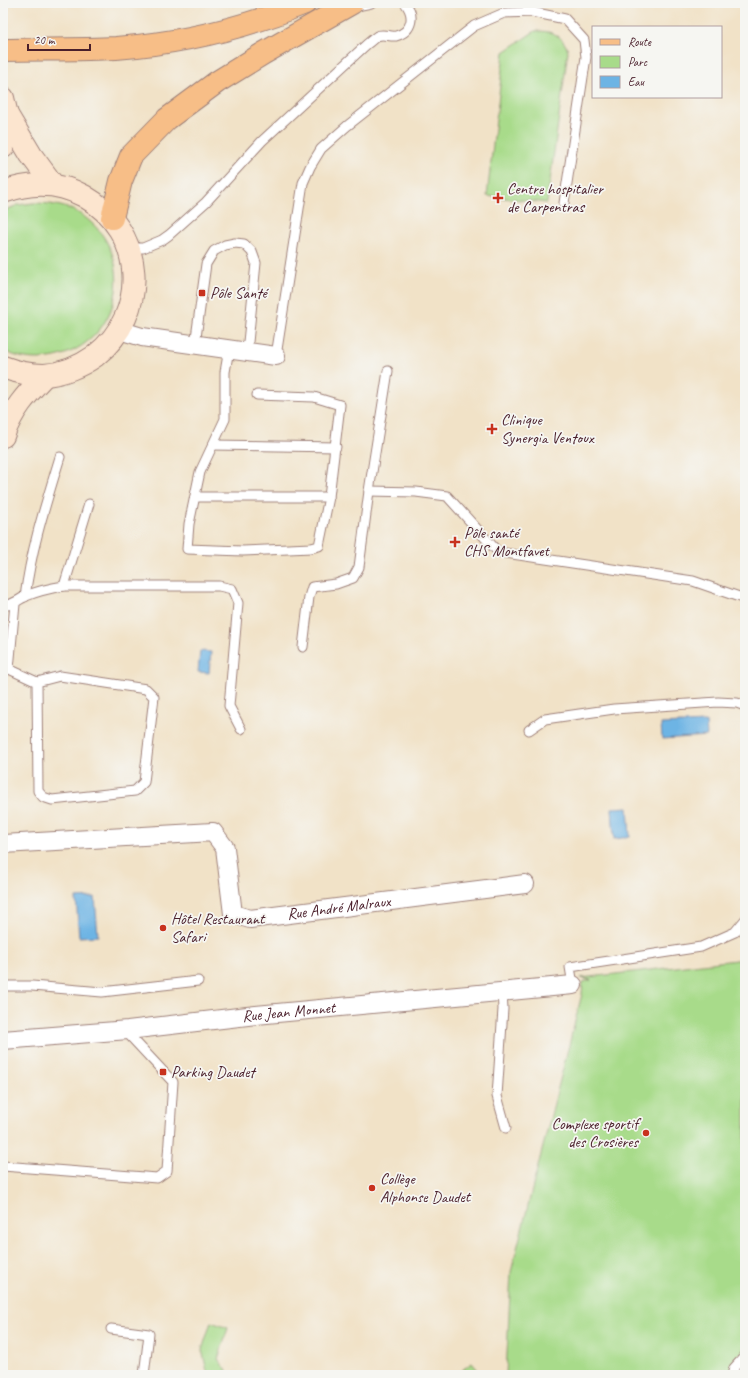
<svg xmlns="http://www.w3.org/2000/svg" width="748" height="1378" viewBox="0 0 748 1378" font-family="Caveat,sans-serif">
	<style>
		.green { fill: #a8db8a; stroke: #797d5a }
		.water { fill: #6db4e4; stroke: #5c6a88 }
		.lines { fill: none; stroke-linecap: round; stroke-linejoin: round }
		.service-casing { stroke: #9e8079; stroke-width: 11 }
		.minor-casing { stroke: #9e8079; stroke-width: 20 }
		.secondary-casing { stroke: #9e8079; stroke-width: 24 }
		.primary-casing { stroke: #9e8079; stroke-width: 24 }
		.service { stroke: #fff; stroke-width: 9 }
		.minor { stroke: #fff; stroke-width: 18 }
		.secondary { stroke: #fce5cf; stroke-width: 22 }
		.primary { stroke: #f7be87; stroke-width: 22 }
		.poi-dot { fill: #c8321e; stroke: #f6f6f2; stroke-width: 1.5 }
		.labels { text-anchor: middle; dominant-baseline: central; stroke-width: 3.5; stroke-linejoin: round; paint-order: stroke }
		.poi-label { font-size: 16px; fill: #4a1f2b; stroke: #f6f6f2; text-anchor: start }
		.street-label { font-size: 16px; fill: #4a1f2b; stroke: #f6f6f2 }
	</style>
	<rect width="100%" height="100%" fill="#f6f6f2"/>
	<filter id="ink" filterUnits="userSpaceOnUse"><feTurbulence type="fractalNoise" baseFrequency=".025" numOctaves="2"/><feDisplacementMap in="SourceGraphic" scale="8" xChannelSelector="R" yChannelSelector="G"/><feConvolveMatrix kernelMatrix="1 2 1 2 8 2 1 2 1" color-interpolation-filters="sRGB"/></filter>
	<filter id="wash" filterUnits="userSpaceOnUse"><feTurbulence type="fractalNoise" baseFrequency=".012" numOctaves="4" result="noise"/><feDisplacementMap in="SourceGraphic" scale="16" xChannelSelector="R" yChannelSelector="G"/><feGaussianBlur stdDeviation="0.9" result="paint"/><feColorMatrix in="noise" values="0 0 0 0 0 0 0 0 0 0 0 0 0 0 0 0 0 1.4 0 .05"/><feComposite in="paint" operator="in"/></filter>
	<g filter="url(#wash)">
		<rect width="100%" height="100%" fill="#f1e2c7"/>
		<g class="green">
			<path d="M535 31C552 31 562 34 568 51L547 203 487 196 504 52Z"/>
			<path d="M33 203C48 203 63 205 77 212 138 248 126 337 59 356 40 361 20 360 3 350V211L18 205Z"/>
			<path d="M745 959V1375H506L511 1272 582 994 583 982 591 980 581 978Z"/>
			<path d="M211 1322 228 1328 218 1359 230 1375H208L202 1350Z"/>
			<path d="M472 1363 482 1375H455Z"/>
		</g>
		<g class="water">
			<path d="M200 651 211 652 209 673 198 672Z"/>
			<path d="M706 722 707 736 662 739 661 724Z"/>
			<path d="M628 807 630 837 614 839 612 808Z"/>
			<path d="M95 897 98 936 79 937 76 898Z"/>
		</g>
	</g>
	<g filter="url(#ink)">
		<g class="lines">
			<g class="service-casing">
				<g id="service">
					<path d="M352 7 371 3"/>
					<path d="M129 248H143L162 240 169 235 206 202 262 141 367 44C370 42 374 38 377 36 383 33 390 37 396 36 413 31 415 15 405 3"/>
					<path d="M195 345 206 264 214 251 225 245 235 243 244 244 252 252 256 263 247 352"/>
					<path d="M229 349 225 372V419L200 472 189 524 187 549 243 551 311 548 319 546 329 497 340 405 314 397 257 395"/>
					<path d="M276 356 303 183 310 167 321 149 347 126 474 26 504 13 532 12 565 19 584 40 586 57 564 203"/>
					<path d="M213 445 336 447"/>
					<path d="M369 491 416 492 447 496 498 552 693 581 745 599"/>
					<path d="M195 497H329"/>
					<path d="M64 586 89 504"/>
					<path d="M25 597C31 549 46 503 60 457"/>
					<path d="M15 604 9 669 37 682 60 676 146 689 154 697 144 782 135 791 52 800 43 797 38 791 37 682"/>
					<path d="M3 606C16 604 16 601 26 596 38 591 51 588 64 586H219L232 589 238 603 229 706 241 729"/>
					<path d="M303 647 309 597 312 587 336 584 353 578 359 567 369 491 388 371"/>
					<path d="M529 730 545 719 614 709 718 702 737 703 745 706"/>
					<path d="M573 985 570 967 701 947 735 932 745 920"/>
					<path d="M3 986H32L102 992 198 981"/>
					<path d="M502 991 503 1009 497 1096 506 1128"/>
					<path d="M3 1166 157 1178 167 1171 173 1082 131 1037 128 1030"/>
					<path d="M111 1329 149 1334 144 1375"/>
					<path d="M732 1375 734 1368 745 1356"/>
				</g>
			</g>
			<g class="minor-casing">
				<g id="minor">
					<path d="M119 330 142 337 276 356"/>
					<path id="s1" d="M3 844 213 832 225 848 233 914 250 919 525 884"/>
					<path id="s2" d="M3 1040 128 1030 256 1015 573 985"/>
				</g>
			</g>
			<g class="secondary-casing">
				<g id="secondary">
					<path d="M3 98 7 115 31 155 53 185"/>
					<path d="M3 147 7 115"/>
					<path d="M3 192C30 182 59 182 84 196 146 231 150 313 95 356 81 366 62 374 44 375 30 375 16 372 3 367"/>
					<path d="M3 436C12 410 26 395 45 375"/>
				</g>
			</g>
			<g class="primary-casing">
				<g id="primary">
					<path d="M3 50C41 49 78 50 116 48 181 43 245 28 305 3"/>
					<path d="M112 218 121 181 131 156 167 119 217 82 264 53 352 3"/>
				</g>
			</g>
			<use href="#service" class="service"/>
			<use href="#minor" class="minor"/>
			<use href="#secondary" class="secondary"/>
			<use href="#primary" class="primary"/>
		</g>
	</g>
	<g class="poi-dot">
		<path d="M496 192h4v4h4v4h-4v4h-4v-4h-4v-4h4z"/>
		<rect x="198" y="289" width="8" height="8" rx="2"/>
		<path d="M490 423h4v4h4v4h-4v4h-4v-4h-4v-4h4z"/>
		<path d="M453 536h4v4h4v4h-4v4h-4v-4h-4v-4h4z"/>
		<circle cx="163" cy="928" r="4"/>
		<rect x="159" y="1068" width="8" height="8" rx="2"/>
		<circle cx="646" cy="1133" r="4"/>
		<circle cx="372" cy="1188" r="4"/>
	</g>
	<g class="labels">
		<g class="poi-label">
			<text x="507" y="189">Centre hospitalier<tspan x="507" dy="18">de Carpentras</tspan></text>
			<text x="210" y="293">Pôle Santé</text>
			<text x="501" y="420">Clinique<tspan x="501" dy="18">Synergia Ventoux</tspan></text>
			<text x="464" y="533">Pôle santé<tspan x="464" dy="18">CHS Montfavet</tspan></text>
			<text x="171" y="919">Hôtel Restaurant<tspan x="171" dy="18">Safari</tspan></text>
			<text x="171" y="1072">Parking Daudet</text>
			<text x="638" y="1124" text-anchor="end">Complexe sportif<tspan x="638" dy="18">des Crosières</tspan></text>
			<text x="380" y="1179">Collège<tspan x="380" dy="18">Alphonse Daudet</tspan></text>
		</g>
		<g class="street-label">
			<text stroke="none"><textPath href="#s1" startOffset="404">Rue André Malraux</textPath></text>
			<text stroke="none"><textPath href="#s2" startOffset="287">Rue Jean Monnet</textPath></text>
		</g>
	</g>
	<rect width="748" height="1378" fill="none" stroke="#f6f6f2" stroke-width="16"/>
	<rect x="592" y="26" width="130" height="72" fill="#f6f6f2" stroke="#b1a0a2"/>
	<rect x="600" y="39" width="20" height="6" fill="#f7be87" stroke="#b1a0a2"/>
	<text x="628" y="46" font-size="12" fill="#4a1f2b">Route</text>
	<rect x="600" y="56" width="20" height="12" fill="#a8db8a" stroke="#b1a0a2"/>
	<text x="628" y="66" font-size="12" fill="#4a1f2b">Parc</text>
	<rect x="600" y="76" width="20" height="12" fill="#6db4e4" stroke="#b1a0a2"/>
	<text x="628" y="86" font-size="12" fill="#4a1f2b">Eau</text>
	<path d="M28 44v6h62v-6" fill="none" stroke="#4a1f2b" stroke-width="2"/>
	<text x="34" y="44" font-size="12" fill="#4a1f2b" stroke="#f6f6f2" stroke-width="3" paint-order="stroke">20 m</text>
</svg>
